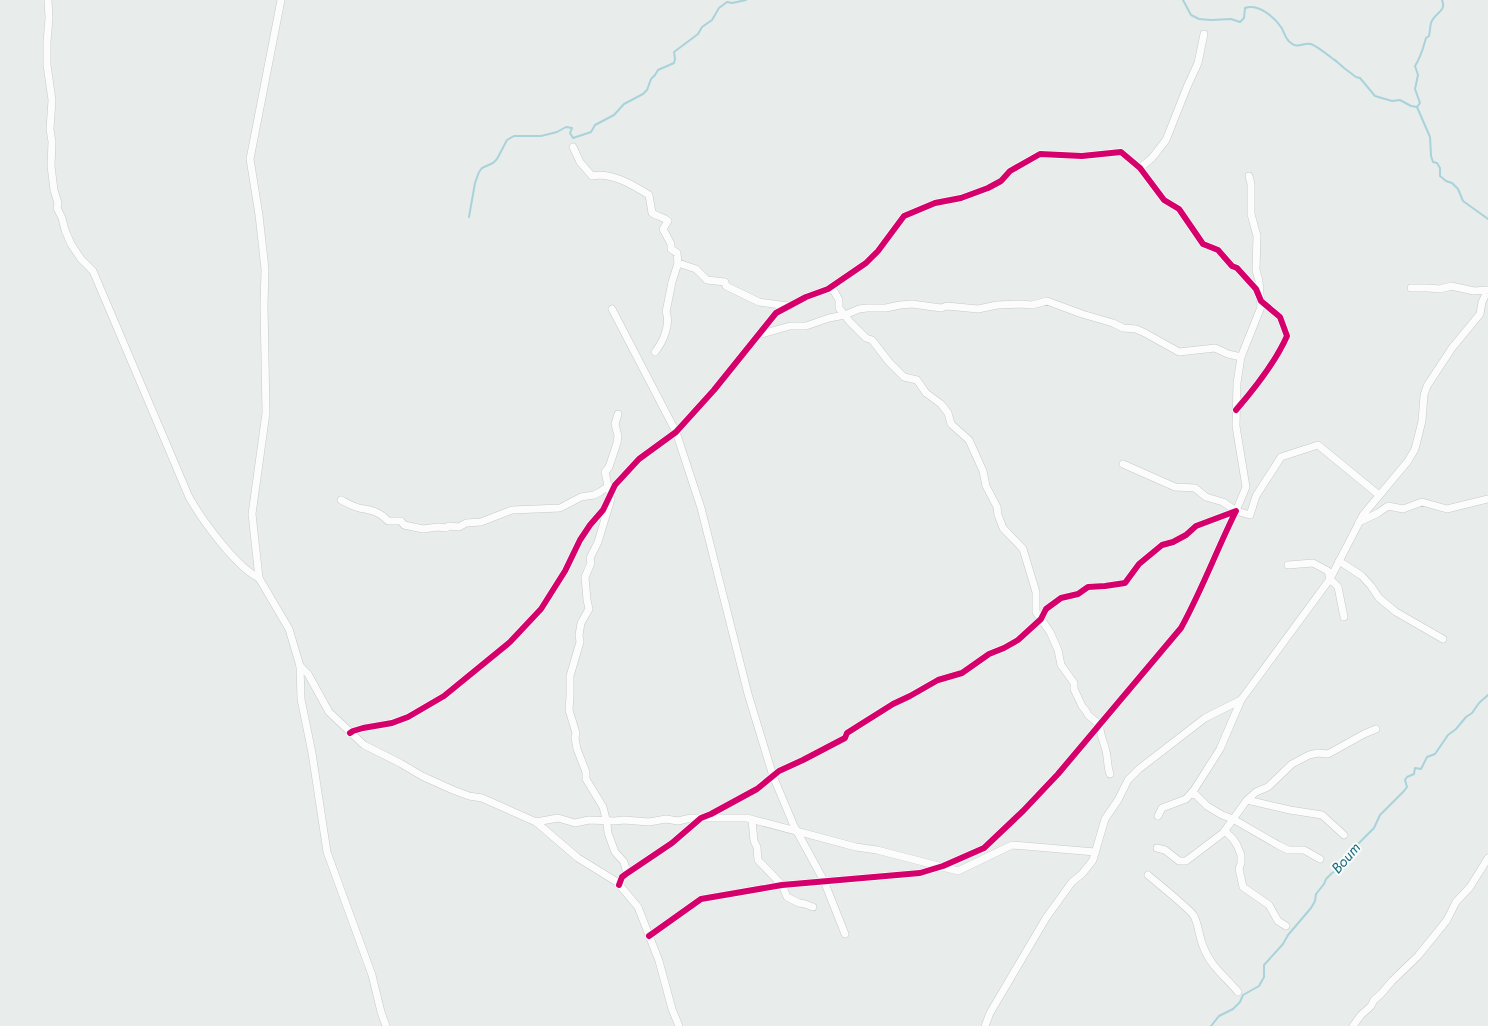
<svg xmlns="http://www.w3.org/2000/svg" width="1488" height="1026" viewBox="0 0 1488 1026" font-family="Jost,sans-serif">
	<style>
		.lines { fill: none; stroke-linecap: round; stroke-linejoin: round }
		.stream { stroke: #a9d2db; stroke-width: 2 }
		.minor-casing { stroke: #c5cac8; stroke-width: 8 }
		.minor { stroke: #fcfcfc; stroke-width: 7 }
		.cycleway-casing { stroke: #f7fbf9; stroke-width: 8 }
		.cycleway { stroke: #d6006c; stroke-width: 6 }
		.labels { text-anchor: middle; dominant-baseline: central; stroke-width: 4; stroke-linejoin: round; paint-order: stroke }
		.water-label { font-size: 15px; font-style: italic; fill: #1c6c7f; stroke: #f7fbf9 }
	</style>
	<rect width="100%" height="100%" fill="#e8edeb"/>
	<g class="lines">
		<g class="stream">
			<path d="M1183 0 1191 15 1199 19 1211 20 1231 19 1240 22 1244 18 1245 8C1258 3 1274 17 1281 27 1285 33 1285 39 1291 43 1298 49 1304 42 1311 44 1319 47 1330 57 1337 62L1335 60 1344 68 1356 77 1360 78 1375 96 1392 101 1400 100 1411 106 1417 107"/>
			<path d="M1417 107 1430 137 1431 156 1433 162 1437 163 1440 168V176L1446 181 1452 183 1458 189 1463 201 1488 219"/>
			<path d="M1417 107 1420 103 1415 89 1418 75 1415 66C1421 57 1423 49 1426 38L1429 36C1430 31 1430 27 1431 23 1434 13 1447 12 1442 0"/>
			<path d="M469 217 475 183 479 172 482 168 493 163 497 159 507 140 514 136H541L557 132 566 127 572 128 570 133 573 138 591 132 595 125 614 115 624 104 643 94 647 90 651 79 655 75 658 70 674 63 675 59 674 52 698 34 702 27 712 20 719 8 727 2 732 3 746 0"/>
			<path d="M1211 1026 1219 1016 1233 1009 1240 1002 1243 995 1259 986 1264 977V965L1283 944 1288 935 1311 908 1315 901 1316 894 1324 884 1326 879 1332 873 1339 869 1344 861 1354 853 1356 846 1374 828 1380 815 1404 791 1407 787 1405 780 1407 777 1414 774 1415 768 1421 769 1427 757 1435 754 1448 735 1456 729 1466 717 1472 713 1479 703 1488 695"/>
		</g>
		<g class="minor-casing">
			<g id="minor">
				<path d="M48 0 49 18 47 42V65L52 100 50 129 52 142 51 166 54 190 58 203 57 208 62 218 65 230 71 244 81 259 93 271 189 497C202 520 236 567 259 578"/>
				<path d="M281 0 250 159 259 215 265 269 264 306 266 413 252 514 259 578 289 629 300 666 301 699 312 753 327 852 372 975 381 1012 386 1026"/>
				<path d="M573 147 580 162 592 176C612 172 633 185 649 195L652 213C658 217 663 217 668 221L663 229 671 244V249L677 253 678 263 696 269 707 280 725 282 726 286 759 302 788 306"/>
				<path d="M1140 168 1152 158 1166 140 1187 87 1198 63 1204 34"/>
				<path d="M1249 176 1251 184V214L1257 236 1256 270 1259 281 1261 307 1241 357 1237 383 1236 426 1246 487 1236 511 1250 515 1256 496 1281 457 1318 445 1379 495"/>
				<path d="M828 289 834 291 839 300V308L850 322 866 338 872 340 889 362 904 377 917 380 926 393 941 404 948 413 951 424 969 440 983 471 986 486 997 507 998 515 1003 528 1023 549 1036 592V612L1050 632 1058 650 1061 665 1074 683V689L1082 706 1086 711 1088 715 1100 725C1099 734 1104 742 1106 751 1108 759 1107 766 1110 774"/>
				<path d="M612 309 676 432 701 508 748 694 773 776 794 826 824 881 845 934"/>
				<path d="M758 335 790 326H806L829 318 845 315 859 309 867 308H886L900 305 912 304 941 308 947 306 978 309 997 305 1021 304 1032 305 1047 301 1082 314 1113 323 1123 328 1136 329 1145 333 1179 352 1215 348 1228 354 1241 357"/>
				<path d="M655 352C663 342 671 324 666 312L672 282 678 263"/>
				<path d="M618 414 615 424 618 436 617 443 609 467 605 472 608 486V488L611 494V499L598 542 590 558 591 563 585 577 587 600 589 609 581 623 579 635 580 642 570 676V696L569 710 576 733 575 738 577 749 586 772V779L603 807 607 823 608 833 615 852 624 862 627 873"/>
				<path d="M1123 464 1175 487 1195 488 1206 497 1223 502 1236 511"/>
				<path d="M341 500C347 503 352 506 359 508 371 510 379 511 388 521H401L404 525 423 529 438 527 446 528 449 526 459 527 466 523 481 522 512 510 560 508 581 497 594 495 600 492 604 489 608 488"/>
				<path d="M1359 522 1378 513 1388 506 1403 509 1422 502 1447 509 1488 499"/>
				<path d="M1339 561 1362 576 1371 586 1379 598 1396 612 1443 639"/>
				<path d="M1288 565 1313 563 1328 571 1330 579 1338 587 1344 617"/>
				<path d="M300 666 308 674 329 712 364 745 400 763 422 776 453 790 469 796 482 798 536 822 578 858 617 882 638 907 659 961 672 1009 679 1026"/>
				<path d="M350 733 353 731 363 728 392 723 408 717 444 696 510 642 541 609 565 571 580 540 590 525 603 510 615 485 639 459 676 432 714 390 776 313 806 297 828 289 866 263 878 251 904 216 935 203 961 198 988 188 1001 181 1010 171 1040 154 1082 156 1121 152 1140 168 1164 200 1179 209 1203 244 1218 250 1232 266 1237 268 1256 289 1261 301 1280 317 1287 336C1275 363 1256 387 1236 410"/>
				<path d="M1191 794 1196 795 1207 806 1222 815 1233 819 1278 845 1288 850H1304L1320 859"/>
				<path d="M1247 800 1290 810 1322 815 1344 835"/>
				<path d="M1158 816 1162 808 1186 799 1194 790 1220 749 1241 700"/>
				<path d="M752 820 754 841 757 847 758 860 782 885 787 897 799 903 805 904 813 907"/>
				<path d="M536 822 558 818 575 823 589 820 615 821 624 820 649 822 666 819 678 821 691 818H747L856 847 877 850 958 871 1012 845 1095 852"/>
				<path d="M1225 831 1233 839 1237 845 1241 855V863L1239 869 1243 887 1269 905 1278 921 1286 926"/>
				<path d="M1157 848 1165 850 1179 861H1186L1223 833 1247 800 1256 792 1268 787 1292 764 1309 755 1318 753 1328 754 1364 734 1376 729"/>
				<path d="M1148 875C1157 883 1190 909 1194 916 1199 926 1199 937 1203 946 1210 966 1226 977 1238 992"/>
				<path d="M619 885 622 877 626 874 672 843 701 818 711 814 757 789 779 771 803 760 845 738 847 733 858 726 893 704 910 696 938 680 962 673 989 654 1004 648 1018 640 1041 619 1046 609 1061 598 1078 594 1088 587 1105 586 1125 583 1139 564 1162 545 1173 542 1186 535 1196 526 1236 511C1217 549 1202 590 1181 628L1058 774 1023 811 984 848 943 866 920 873 782 885 701 899 649 936"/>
				<path d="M985 1026 990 1013 1046 918 1072 882 1082 874 1093 860 1105 819 1118 800 1128 780 1139 769 1205 718 1241 700 1330 579 1363 515 1408 461 1415 449 1422 421 1424 395 1427 386 1452 348 1480 314 1482 302 1488 290 1474 291 1451 286 1440 289 1428 288H1411"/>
				<path d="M1353 1026 1361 1015 1371 1006 1374 1000 1381 994 1392 981 1418 956 1439 930 1447 920 1456 902 1470 887 1488 858"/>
			</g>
		</g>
		<use href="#minor" class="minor"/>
		<g class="cycleway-casing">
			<g id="cycleway">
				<path d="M350 733 353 731 363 728 392 723 408 717 444 696 510 642 541 609 565 571 580 540 590 525 603 510 615 485 639 459 676 432 714 390 776 313 806 297 828 289 866 263 878 251 904 216 935 203 961 198 988 188 1001 181 1010 171 1040 154 1082 156 1121 152 1140 168 1164 200 1179 209 1203 244 1218 250 1232 266 1237 268 1256 289 1261 301 1280 317 1287 336C1275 363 1256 387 1236 410"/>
				<path d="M619 885 622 877 626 874 672 843 701 818 711 814 757 789 779 771 803 760 845 738 847 733 858 726 893 704 910 696 938 680 962 673 989 654 1004 648 1018 640 1041 619 1046 609 1061 598 1078 594 1088 587 1105 586 1125 583 1139 564 1162 545 1173 542 1186 535 1196 526 1236 511C1217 549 1202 590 1181 628L1058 774 1023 811 984 848 943 866 920 873 782 885 701 899 649 936"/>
			</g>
		</g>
		<use href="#cycleway" class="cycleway"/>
	</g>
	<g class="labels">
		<g class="water-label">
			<text transform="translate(1346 858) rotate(-49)">Boum</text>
		</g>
	</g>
</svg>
